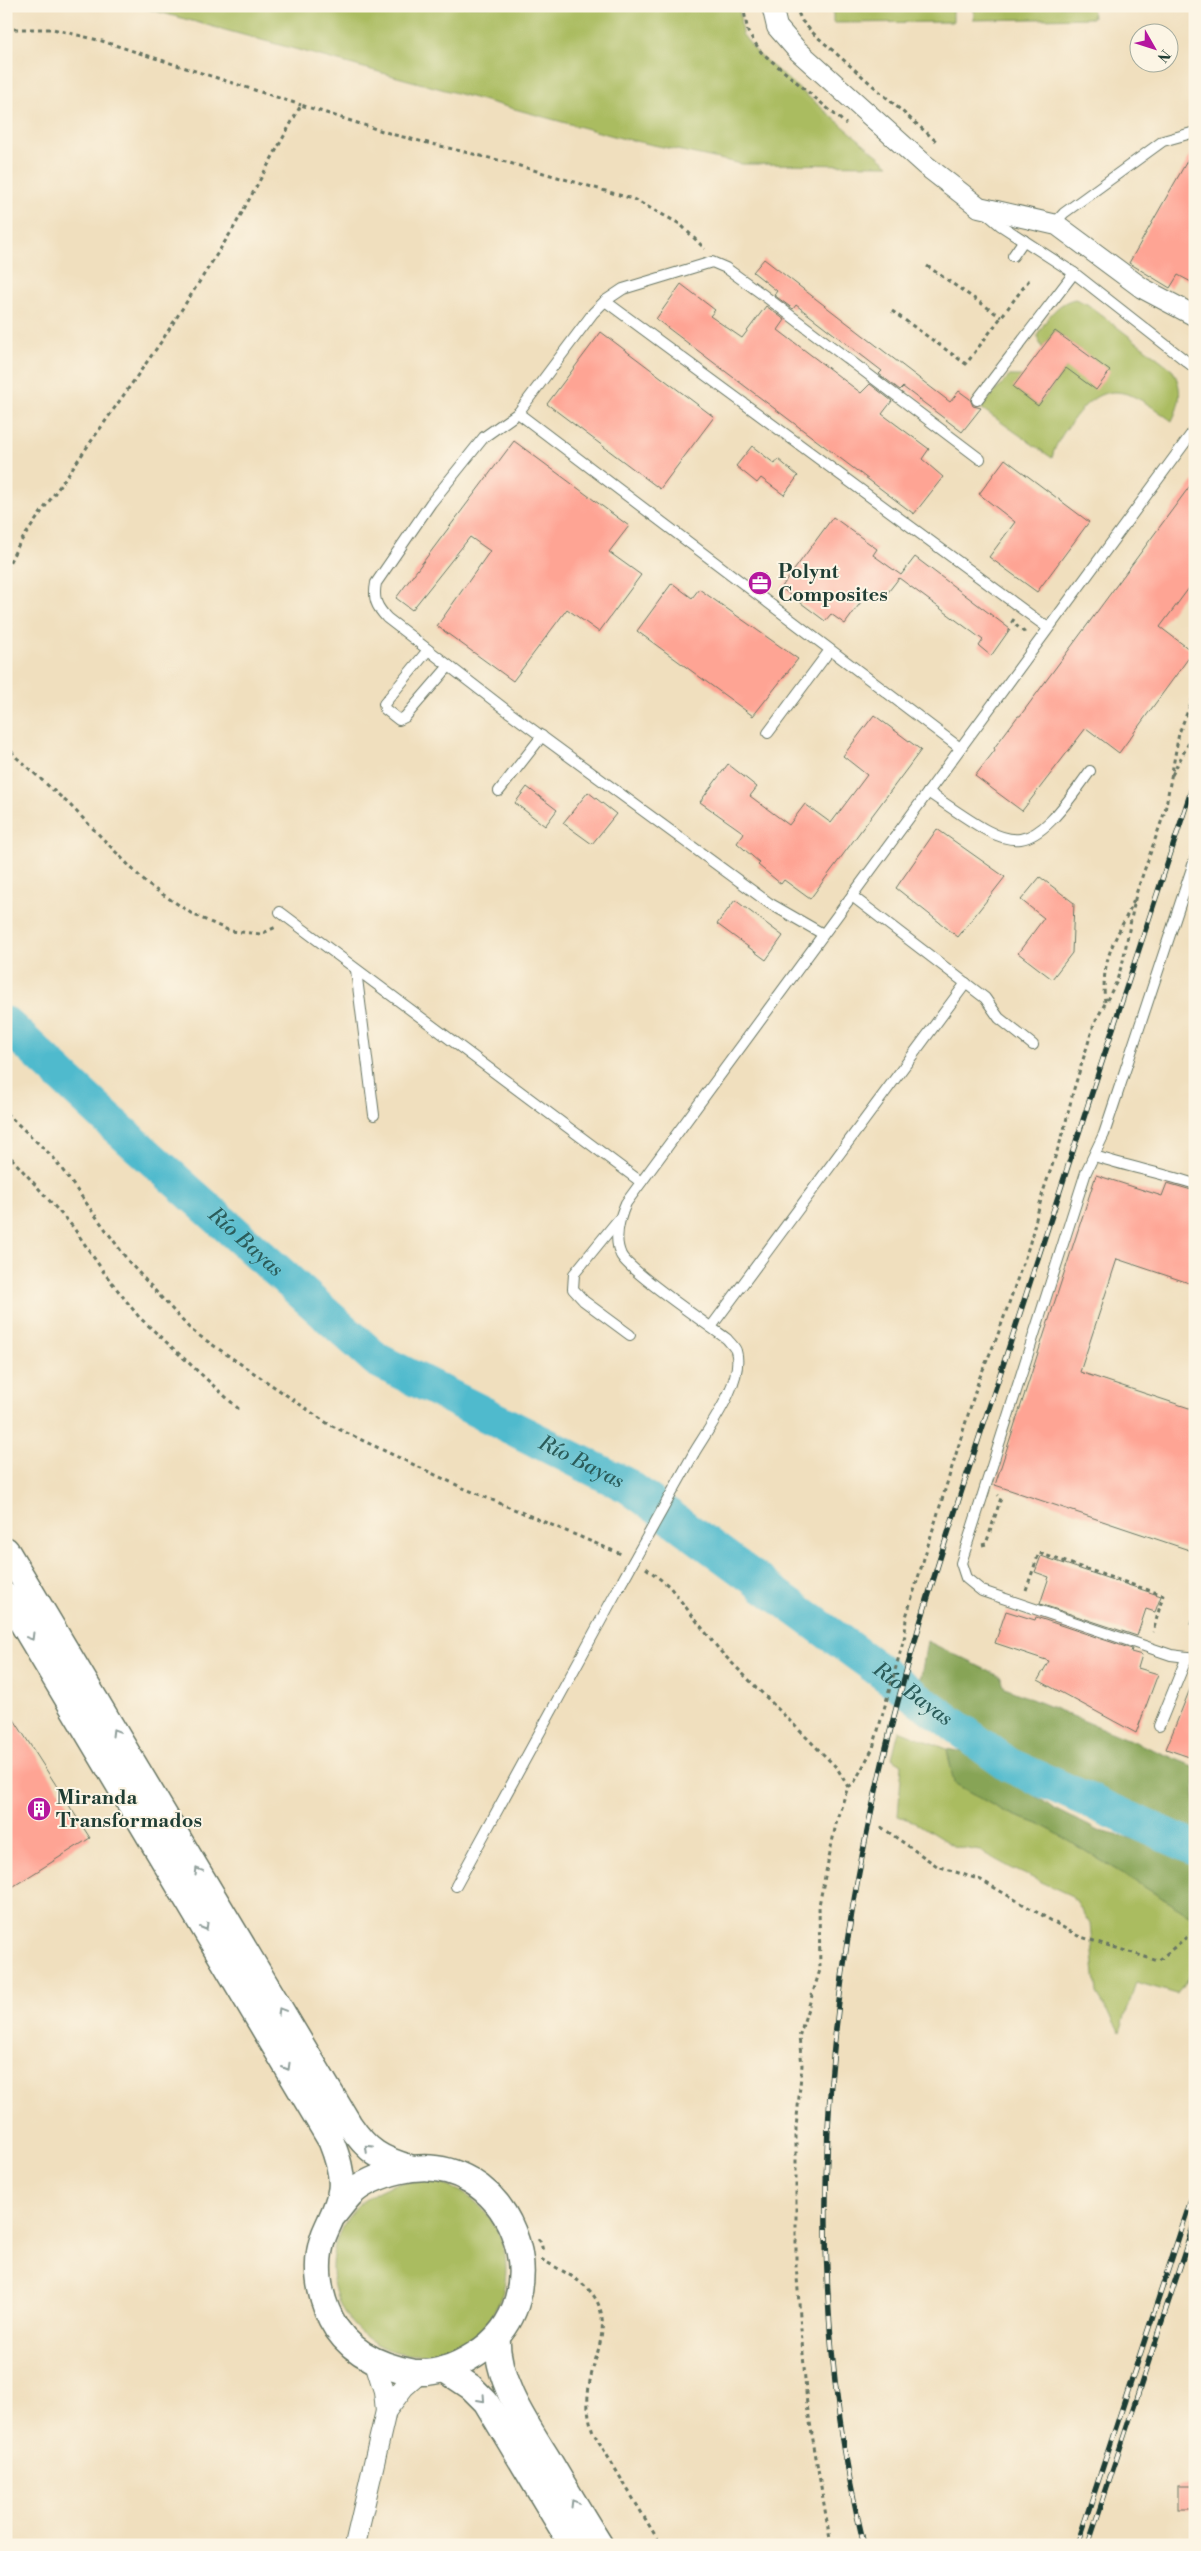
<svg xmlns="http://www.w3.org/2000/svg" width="1201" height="2551" viewBox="0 0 1201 2551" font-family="'Libre Bodoni',serif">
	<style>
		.green { fill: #aabc60; stroke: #647c4a }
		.forest { fill: #87a456; stroke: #537045 }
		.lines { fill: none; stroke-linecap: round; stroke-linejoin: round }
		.river { stroke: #50bacd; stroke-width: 35 }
		.building { fill: #fea494 }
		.service-casing { stroke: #687664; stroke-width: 12 }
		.minor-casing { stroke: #687664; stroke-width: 22 }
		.tertiary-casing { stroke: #687664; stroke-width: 28 }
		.path { stroke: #687664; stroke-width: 3; stroke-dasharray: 4 4; stroke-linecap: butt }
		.service { stroke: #fff; stroke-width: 10 }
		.minor { stroke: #fff; stroke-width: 20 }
		.tertiary { stroke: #fff; stroke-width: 25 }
		.rail-casing { stroke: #1f3d34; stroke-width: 5.5 }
		.rail { stroke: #fcf5e5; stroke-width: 4; stroke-dasharray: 11; stroke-linecap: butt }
		.service-bridge-casing { stroke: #687664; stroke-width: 12; stroke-linecap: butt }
		.service-bridge { stroke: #fff; stroke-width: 10 }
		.oneway { stroke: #8f9e9a }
		.labels { text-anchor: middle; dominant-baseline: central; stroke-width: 4; stroke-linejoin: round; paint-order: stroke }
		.poi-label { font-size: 20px; font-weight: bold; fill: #1f3d34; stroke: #fcf5e5; text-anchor: start }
		.water-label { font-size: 21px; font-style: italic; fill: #2b5c5a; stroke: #fcf5e5 }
	</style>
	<rect width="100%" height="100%" fill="#fcf5e5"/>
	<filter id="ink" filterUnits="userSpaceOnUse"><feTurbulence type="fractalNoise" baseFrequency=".02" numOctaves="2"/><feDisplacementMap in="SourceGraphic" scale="10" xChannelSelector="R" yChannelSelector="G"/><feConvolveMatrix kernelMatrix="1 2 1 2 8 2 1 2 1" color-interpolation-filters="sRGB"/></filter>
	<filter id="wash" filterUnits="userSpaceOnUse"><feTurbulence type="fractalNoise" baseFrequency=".0096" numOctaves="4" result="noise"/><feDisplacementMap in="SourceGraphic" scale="20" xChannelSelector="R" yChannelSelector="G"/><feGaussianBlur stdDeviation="1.12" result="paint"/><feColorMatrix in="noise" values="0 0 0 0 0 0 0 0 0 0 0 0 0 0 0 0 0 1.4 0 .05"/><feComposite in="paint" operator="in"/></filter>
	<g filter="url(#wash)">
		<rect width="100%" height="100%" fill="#f0dfbe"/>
		<g class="green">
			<path d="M137 6H739L742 34 759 55 889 165 742 164 621 138Z"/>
			<path d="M833 6H953V22L833 23Z"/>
			<path d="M974 6H1092L1093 18 974 20Z"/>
			<path d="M1075 299 1087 304 1172 369C1183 388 1181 402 1172 421 1133 393 1107 373 1072 421 1064 432 1055 444 1052 458L981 408 1009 376H1022L1014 387 1038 406 1066 368 1109 371 1055 331 1042 348 1037 336C1046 320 1056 303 1075 299Z"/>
			<path d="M899 1730 947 1749 954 1783 1003 1811 1046 1827 1195 1918V1972L1190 1974 1177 1994 1136 1982 1120 2032 1097 1994 1090 1924 1072 1896 1011 1868 980 1851 953 1846 915 1822 898 1816 902 1764 892 1758Z"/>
			<circle cx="419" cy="2268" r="87"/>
		</g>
		<path class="forest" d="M927 1641 1001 1677 1005 1688 1195 1767V1918L1046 1827 1003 1811 954 1783 947 1749 978 1755 1053 1808 1099 1831 1133 1839 1135 1821 1100 1799 1003 1749 920 1682Z"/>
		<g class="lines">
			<path class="river" id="s1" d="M6 1024 114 1125 377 1360 628 1486 1009 1765 1195 1848"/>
		</g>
		<g id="blocks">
			<g class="building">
				<path d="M1195 147V284L1178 275 1170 288 1129 263Z"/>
				<path d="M764 259 950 402 959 391 970 399 973 406 981 408 962 432 903 387 900 390 879 374 882 371 796 305 793 309 774 295 777 291 753 272Z"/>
				<path d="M681 284 715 310 710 316 742 338 766 306 785 320 778 330 861 393 870 384 892 401 882 414 929 449 922 459 943 477 914 514 656 319Z"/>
				<path d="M1055 331 1110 371 1096 390 1066 368 1038 406 1013 387Z"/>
				<path d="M601 332 714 417 660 489 547 404Z"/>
				<path d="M514 441 629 526 609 552 641 575 599 632 567 609 513 681 437 626 490 551 470 537 412 610 396 598Z"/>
				<path d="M752 446 775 464 778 459 798 476 784 495 761 478 757 483 736 466Z"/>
				<path d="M1005 459 1089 522 1037 592 989 557 1015 522 979 494Z"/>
				<path d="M1195 479V580L1160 627 1193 652 1119 753 1086 728 1022 811 975 776 995 750 994 748 1018 716H1020Z"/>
				<path d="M833 517 877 549 873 555 901 575 915 557 1010 629 991 656 979 646 983 640 899 578 882 600 869 591 845 624 831 614 825 621 781 588Z"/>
				<path d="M672 583 692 598 699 589 798 659 753 716 637 631Z"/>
				<path d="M874 715 921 750 810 899 784 880 781 884 758 865 760 863 737 843 744 833 700 802 728 764 757 787 750 796 789 825 805 804 831 823 867 775 843 756Z"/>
				<path d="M527 787 557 810 545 826 515 803Z"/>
				<path d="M588 792 616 814 592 844 563 823Z"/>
				<path d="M937 829 1005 877 958 937 896 888Z"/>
				<path d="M1040 877 1074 903 1072 953 1052 979 1018 953 1044 918 1021 900Z"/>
				<path d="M735 900 783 936 766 960 717 924Z"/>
				<path d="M1096 1175 1162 1196 1167 1183 1195 1191V1285L1117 1259 1080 1372 1195 1410V1552L995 1485Z"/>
				<path d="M1041 1556 1161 1596 1155 1612 1146 1609 1137 1636 1040 1604 1049 1577 1035 1572Z"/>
				<path d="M1006 1611 1035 1620 1036 1617 1132 1649 1131 1652 1142 1655 1138 1668 1158 1674 1136 1733 1038 1680 1049 1661 995 1643Z"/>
				<path d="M1194 1679H1195V1759L1166 1749Z"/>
				<path d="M6 1707 90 1838 6 1891Z"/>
				<rect x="1178" y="2486" width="17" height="23"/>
			</g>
		</g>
	</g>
	<g filter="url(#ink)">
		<use href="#blocks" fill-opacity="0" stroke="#687664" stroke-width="1"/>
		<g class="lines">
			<g class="service-casing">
				<g id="service">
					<path d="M987 214 1000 225 1074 273 1195 368"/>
					<path d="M1054 224 1064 213 1163 141 1195 132"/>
					<path d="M1013 256 1024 240"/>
					<path d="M605 301 623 289 712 262 726 268 762 294 980 459"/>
					<path d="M977 400 1074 273"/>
					<path d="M518 413 593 313 605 301 1048 628"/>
					<path d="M428 650 384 704 385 709 399 720 405 717 449 666"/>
					<path d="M768 733 830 650"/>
					<path d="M499 791 542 736"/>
					<path d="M928 792C1016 852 1024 865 1090 771"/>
					<path d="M1195 859 1104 1134 1086 1172 961 1563 966 1578 982 1591 1171 1655 1195 1658"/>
					<path d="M852 896 985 998 999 1018 1033 1045"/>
					<path d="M280 912 641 1182"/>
					<path d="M823 934 769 903 510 713 387 618C376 606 373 599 376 583L431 503 484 437 518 413 960 748"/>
					<path d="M356 970 374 1115"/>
					<path d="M1095 1156C1128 1167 1162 1173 1195 1184"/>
					<path d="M618 1220 574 1274 573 1289 584 1301 630 1335"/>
					<path d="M711 1327 966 983"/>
					<path d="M694 1453C708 1429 745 1380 736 1351 735 1347 730 1343 727 1339 708 1325 629 1271 621 1255 613 1238 619 1219 626 1203L1195 429"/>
					<path d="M1159 1726 1187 1657"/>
					<path d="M456 1886 618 1589"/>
				</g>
			</g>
			<g class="minor-casing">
				<g id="minor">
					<path d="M772 6 777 27 797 50 925 165 979 207 1057 225 1142 288 1195 316"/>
					<path d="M375 2362 384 2391 386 2411"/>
					<path d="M355 2545 386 2411 404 2387 420 2373"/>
				</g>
			</g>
			<g class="tertiary-casing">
				<g id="tertiary">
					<path d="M6 1550 349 2124C368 2152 380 2159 411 2168"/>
					<path d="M6 1596 331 2141C337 2156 343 2173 341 2189 339 2205 330 2220 324 2235 314 2262 318 2293 331 2319 347 2351 379 2366 413 2372 434 2375 457 2366 474 2355 569 2298 508 2144 399 2171 383 2175 365 2181 352 2193 345 2200 339 2209 332 2217"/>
					<path d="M497 2337C497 2382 525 2422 548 2459 565 2488 582 2516 600 2545"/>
					<path d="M444 2369 471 2387 486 2402 572 2545"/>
				</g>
			</g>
			<g class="path">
				<path d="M743 6 748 32 761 52 846 124"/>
				<path d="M795 6 802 21 814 34 936 141"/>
				<path d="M6 29H53L102 41 301 105"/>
				<path d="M927 266 1001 317"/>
				<path d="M892 311 966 364 1029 280"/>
				<path d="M6 569 19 544 161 342 233 229 301 105 395 135 506 162 633 199 680 224 705 249"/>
				<path d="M1014 619 1012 622 1024 632 1025 636"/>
				<path d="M6 745 17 758 70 805 147 884 194 915 230 931 261 934 276 927"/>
				<path d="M1172 775 1195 731"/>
				<path d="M1105 1002C1100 956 1117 939 1134 900"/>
				<path d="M6 1113 53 1157 129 1262 191 1330 330 1425 461 1487 621 1554"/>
				<path d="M6 1152 73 1227 105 1274 139 1317 241 1411"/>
				<path d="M982 1545 986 1544 1001 1498 998 1495"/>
				<path d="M646 1568 669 1586 721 1652 837 1768 848 1787"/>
				<path d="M1026 1590 1039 1553 1163 1595 1153 1632"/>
				<path d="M1195 1613 1191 1624 1195 1628"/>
				<path d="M881 1827 937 1866 981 1880 1078 1936 1158 1961 1195 1930"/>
				<path d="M538 2239 541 2242 543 2252"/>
				<path d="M541 2259C558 2269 577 2277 590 2291 618 2324 590 2359 588 2395 587 2408 589 2420 593 2432L661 2545"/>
				<path d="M831 2545 807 2405 796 2265V2128L802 2065 799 2037 820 1970 819 1905 837 1819 848 1787 854 1783 873 1748 905 1635 906 1617 979 1379 997 1337 1029 1246 1043 1192 1063 1134 1073 1092 1094 1024 1116 983 1123 961 1136 894 1165 811 1179 733 1195 693"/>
			</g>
			<use href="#service" class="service"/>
			<use href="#minor" class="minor"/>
			<use href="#tertiary" class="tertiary"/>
			<g class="rail-casing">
				<g id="rail">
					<path d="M864 2545C798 2275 824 1987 893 1720 925 1597 967 1475 1007 1353 1069 1162 1132 970 1195 779"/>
					<path d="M1077 2545 1195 2188"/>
					<path d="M1088 2545 1195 2221"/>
				</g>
			</g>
			<use href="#rail" class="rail"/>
			<g class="service-bridge-casing">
				<path id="service-bridge" d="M618 1589 694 1453"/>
			</g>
			<use href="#service-bridge" class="service-bridge"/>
		</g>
		<defs><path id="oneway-chevron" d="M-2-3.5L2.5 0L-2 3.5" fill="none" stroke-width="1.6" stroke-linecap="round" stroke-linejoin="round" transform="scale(1.25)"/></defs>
		<g class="oneway">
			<use href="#oneway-chevron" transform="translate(31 1637) rotate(59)"/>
			<use href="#oneway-chevron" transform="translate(115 1732) rotate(-121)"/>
			<use href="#oneway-chevron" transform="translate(198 1871) rotate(-121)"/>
			<use href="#oneway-chevron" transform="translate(205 1927) rotate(60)"/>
			<use href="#oneway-chevron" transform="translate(281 2011) rotate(-121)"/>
			<use href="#oneway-chevron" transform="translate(287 2067) rotate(60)"/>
			<use href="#oneway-chevron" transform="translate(368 2148) rotate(-136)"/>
			<use href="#oneway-chevron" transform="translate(482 2399) rotate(48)"/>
			<use href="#oneway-chevron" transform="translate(574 2503) rotate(-121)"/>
		</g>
	</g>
	<defs>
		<g id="office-disc" transform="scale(1.25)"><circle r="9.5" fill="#b5179e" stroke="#fcf5e5"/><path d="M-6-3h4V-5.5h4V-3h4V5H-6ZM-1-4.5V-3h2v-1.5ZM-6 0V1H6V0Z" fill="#fff"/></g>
		<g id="building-disc" transform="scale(1.25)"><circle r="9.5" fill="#b5179e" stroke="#fcf5e5"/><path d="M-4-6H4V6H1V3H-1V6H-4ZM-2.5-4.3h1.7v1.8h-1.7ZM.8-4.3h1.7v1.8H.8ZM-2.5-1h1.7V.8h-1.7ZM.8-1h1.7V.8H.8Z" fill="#fff"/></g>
	</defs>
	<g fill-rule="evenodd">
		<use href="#office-disc" x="760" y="583"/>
		<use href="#building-disc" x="39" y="1809"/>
	</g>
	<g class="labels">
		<g class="poi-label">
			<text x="778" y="572">Polynt<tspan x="778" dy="23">Composites</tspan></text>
			<text x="56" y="1798">Miranda<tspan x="56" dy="23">Transformados</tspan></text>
		</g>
		<g class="water-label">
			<text stroke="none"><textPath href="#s1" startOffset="324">Río Bayas</textPath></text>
			<text stroke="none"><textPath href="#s1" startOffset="729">Río Bayas</textPath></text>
			<text stroke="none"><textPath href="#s1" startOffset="1134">Río Bayas</textPath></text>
		</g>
	</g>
	<rect width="1201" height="2551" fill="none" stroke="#fcf5e5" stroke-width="25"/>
	<g transform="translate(1154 48) rotate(129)"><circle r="24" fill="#fcf5e5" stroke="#a4ab9e"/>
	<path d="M0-4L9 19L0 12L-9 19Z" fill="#b5179e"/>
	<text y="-8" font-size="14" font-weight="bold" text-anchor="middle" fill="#1f3d34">N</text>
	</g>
</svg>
